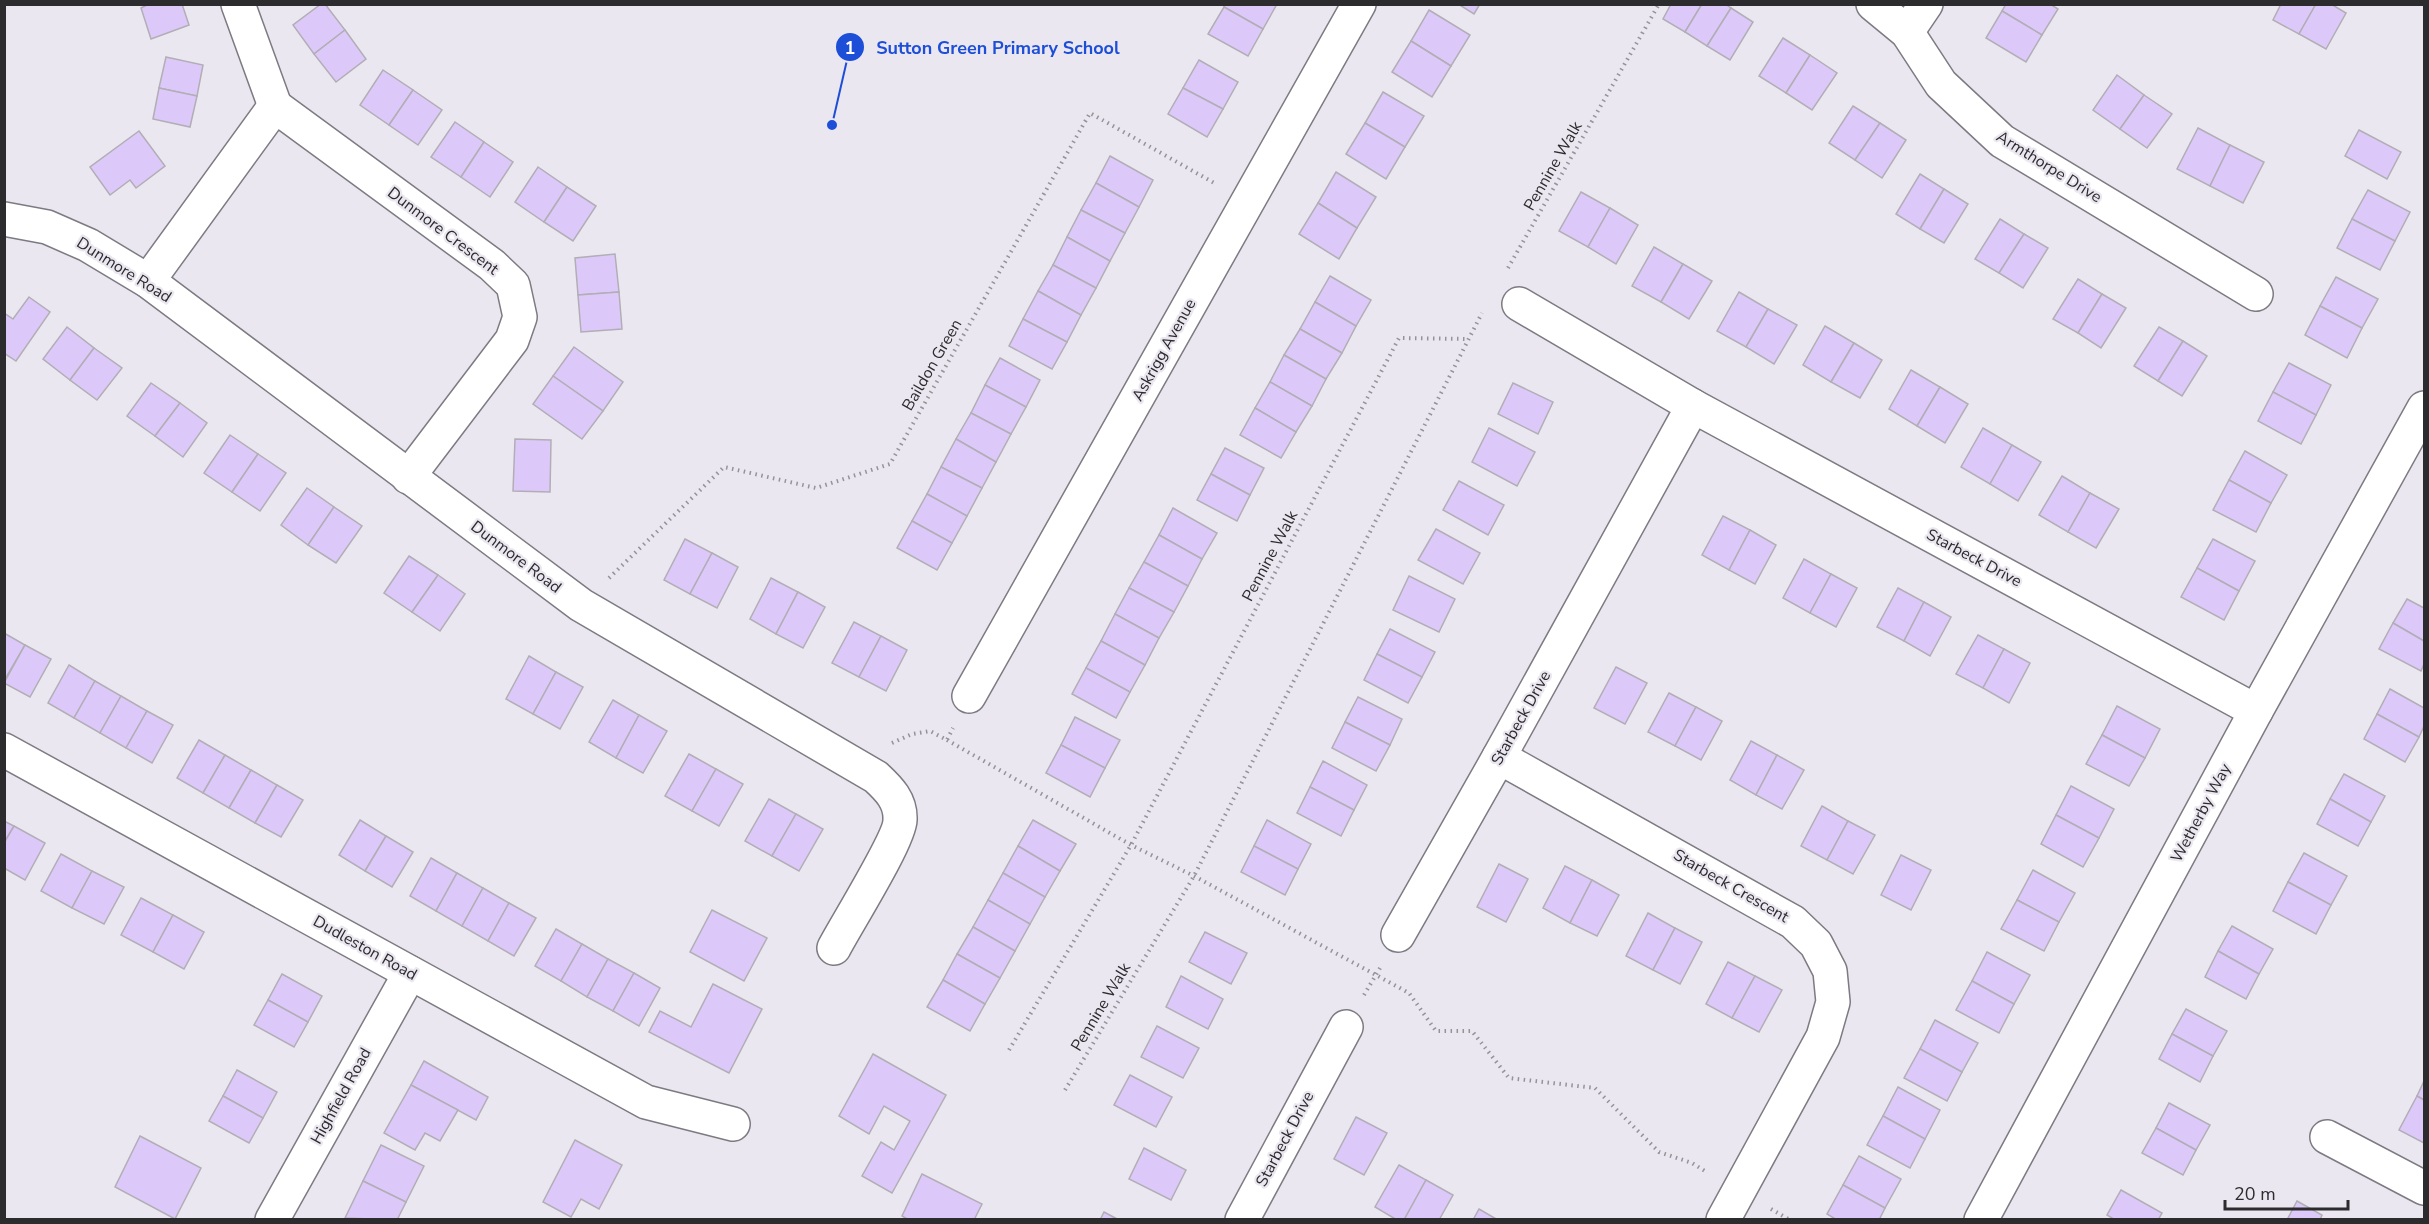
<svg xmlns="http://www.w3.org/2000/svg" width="2429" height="1224" viewBox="0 0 2429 1224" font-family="'Nunito Sans',sans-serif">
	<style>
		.building { fill: #ddc9f9; stroke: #b1aeb6; stroke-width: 1.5 }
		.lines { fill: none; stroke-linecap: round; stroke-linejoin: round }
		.minor-casing { stroke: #7d7a82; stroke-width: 36 }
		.path { stroke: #959298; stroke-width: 4; stroke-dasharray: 1.5 4.5; stroke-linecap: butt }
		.minor { stroke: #fff; stroke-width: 33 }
		.labels { text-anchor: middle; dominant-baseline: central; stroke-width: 4.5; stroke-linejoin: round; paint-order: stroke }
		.street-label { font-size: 16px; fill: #2c2b2e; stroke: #ebe7f0 }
		.leader { fill: none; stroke: #1d4ed8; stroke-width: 2 }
		.callout-dot { fill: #1d4ed8; stroke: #ebe7f0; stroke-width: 2 }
		.mark-label { font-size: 18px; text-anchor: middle; font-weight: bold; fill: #fff }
		.callout-label { font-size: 18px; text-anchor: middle; font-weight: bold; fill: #1d4ed8; stroke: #ebe7f0; stroke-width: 4.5; stroke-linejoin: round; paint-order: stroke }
	</style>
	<rect width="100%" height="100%" fill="#ebe7f0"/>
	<g class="building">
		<path d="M149 4H182L189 25 151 39 141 8Z"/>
		<path d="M321 4H325L345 30 314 54 293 25Z"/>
		<path d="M1225 4H1277L1263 29 1224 7Z"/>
		<path d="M1458 4H1480L1474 14Z"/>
		<path d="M1671 4H1702L1685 32 1663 19Z"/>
		<path d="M1702 4H1725L1731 8 1707 46 1685 32Z"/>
		<path d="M2006 4H2050L2058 9 2042 35 2002 11Z"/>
		<path d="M2281 4H2316L2299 34 2273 20Z"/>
		<path d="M2316 4H2331L2346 13 2326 49 2299 34Z"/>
		<path d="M1224 7 1263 29 1248 56 1208 34Z"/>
		<path d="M1731 8 1753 22 1730 60 1707 46Z"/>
		<path d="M1429 10 1470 35 1451 66 1411 41Z"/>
		<path d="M2002 11 2042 35 2026 62 1986 38Z"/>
		<path d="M345 30 366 59 336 82 314 54Z"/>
		<path d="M1783 38 1810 55 1786 93 1759 76Z"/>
		<path d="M1411 41 1451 66 1432 97 1392 72Z"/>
		<path d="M1810 55 1837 73 1812 110 1786 93Z"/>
		<path d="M166 57 203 65 197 96 159 88Z"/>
		<path d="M1199 60 1238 82 1223 109 1183 88Z"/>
		<path d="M383 70 413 90 389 125 360 105Z"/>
		<path d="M2117 75 2144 95 2120 129 2093 110Z"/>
		<path d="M159 88 197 96 190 127 153 119Z"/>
		<path d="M1183 88 1223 109 1207 137 1168 114Z"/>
		<path d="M413 90 442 110 418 145 389 125Z"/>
		<path d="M1383 92 1424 116 1405 147 1365 123Z"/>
		<path d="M2144 95 2172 114 2147 148 2120 129Z"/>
		<path d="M1853 106 1880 123 1855 160 1829 143Z"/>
		<path d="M455 122 484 142 461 177 431 157Z"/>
		<path d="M1365 123 1405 147 1386 179 1346 154Z"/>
		<path d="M1880 123 1906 140 1882 178 1855 160Z"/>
		<path d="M2198 128 2230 145 2210 186 2177 169Z"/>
		<path d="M2359 130 2401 152 2387 179 2345 156Z"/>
		<path d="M139 131 165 166 136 188 130 180 110 195 90 167Z"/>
		<path d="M484 142 513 162 490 197 461 177Z"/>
		<path d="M2230 145 2264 162 2243 203 2210 186Z"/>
		<path d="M1110 156 1153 180 1139 207 1096 183Z"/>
		<path d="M538 167 567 187 544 222 515 202Z"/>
		<path d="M1336 172 1376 197 1357 228 1318 203Z"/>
		<path d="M1920 174 1944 189 1920 229 1896 214Z"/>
		<path d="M1096 183 1139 207 1125 233 1081 210Z"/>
		<path d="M567 187 596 206 573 241 544 222Z"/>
		<path d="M1944 189 1968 204 1944 243 1920 229Z"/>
		<path d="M2368 190 2410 212 2395 241 2352 219Z"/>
		<path d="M1581 192 1610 208 1588 247 1559 231Z"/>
		<path d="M1318 203 1357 228 1339 259 1299 234Z"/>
		<path d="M1610 208 1638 225 1616 264 1588 247Z"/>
		<path d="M1081 210 1125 233 1110 261 1067 237Z"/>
		<path d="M2000 219 2024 234 1999 273 1975 259Z"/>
		<path d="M2352 219 2395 241 2380 270 2337 248Z"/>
		<path d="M2024 234 2048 248 2023 288 1999 273Z"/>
		<path d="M1067 237 1110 261 1096 288 1053 265Z"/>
		<path d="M1654 247 1683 264 1661 302 1632 286Z"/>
		<path d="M615 254 619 292 578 295 575 258Z"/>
		<path d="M1683 264 1712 281 1689 319 1661 302Z"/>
		<path d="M1053 265 1096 288 1081 315 1038 291Z"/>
		<path d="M1330 276 1371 300 1356 326 1315 302Z"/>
		<path d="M2336 277 2378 299 2362 328 2320 306Z"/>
		<path d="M2078 279 2102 294 2078 333 2053 319Z"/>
		<path d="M1038 291 1081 315 1067 342 1023 319Z"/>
		<path d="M619 292 622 329 581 332 578 295Z"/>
		<path d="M1739 292 1768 309 1746 347 1717 331Z"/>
		<path d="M2102 294 2126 308 2101 348 2078 333Z"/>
		<path d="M29 297 50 312 16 361 4 353V313L13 319Z"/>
		<path d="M1315 302 1356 326 1342 353 1300 329Z"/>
		<path d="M2320 306 2362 328 2347 358 2305 335Z"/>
		<path d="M1768 309 1797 325 1774 364 1746 347Z"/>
		<path d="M1023 319 1067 342 1052 369 1009 346Z"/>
		<path d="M1825 326 1854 343 1831 382 1803 365Z"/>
		<path d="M67 327 94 348 70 380 43 359Z"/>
		<path d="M2159 327 2183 341 2158 381 2134 366Z"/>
		<path d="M1300 329 1342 353 1326 379 1284 355Z"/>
		<path d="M2183 341 2207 356 2182 396 2158 381Z"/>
		<path d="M1854 343 1882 360 1860 398 1831 382Z"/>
		<path d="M574 347 623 382 603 411 553 376Z"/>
		<path d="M94 348 122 368 97 400 70 380Z"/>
		<path d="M1284 355 1326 379 1312 406 1270 382Z"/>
		<path d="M1000 358 1040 380 1026 407 985 385Z"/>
		<path d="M2289 363 2331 385 2316 415 2273 392Z"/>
		<path d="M1911 370 1940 387 1917 426 1889 409Z"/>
		<path d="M553 376 603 411 582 439 533 404Z"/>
		<path d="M1270 382 1312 406 1296 432 1255 408Z"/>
		<path d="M151 383 180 403 155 436 127 416Z"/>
		<path d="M1513 383 1553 402 1538 434 1498 414Z"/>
		<path d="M985 385 1026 407 1011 434 971 413Z"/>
		<path d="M1940 387 1968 404 1945 443 1917 426Z"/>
		<path d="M2273 392 2316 415 2301 444 2258 421Z"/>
		<path d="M180 403 207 423 183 457 155 436Z"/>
		<path d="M1255 408 1296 432 1281 458 1240 435Z"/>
		<path d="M971 413 1011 434 996 462 956 439Z"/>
		<path d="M1489 428 1535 452 1517 486 1472 462Z"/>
		<path d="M1983 428 2012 445 1990 484 1961 467Z"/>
		<path d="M230 435 258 454 232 492 204 473Z"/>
		<path d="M515 439 551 440 550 492 513 491Z"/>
		<path d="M956 439 996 462 982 488 941 467Z"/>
		<path d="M2012 445 2041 462 2018 501 1990 484Z"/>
		<path d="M1225 448 1264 468 1250 495 1211 474Z"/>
		<path d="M2245 451 2287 475 2271 503 2229 480Z"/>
		<path d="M258 454 286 473 260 511 232 492Z"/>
		<path d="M941 467 982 488 967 516 927 494Z"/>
		<path d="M1211 474 1250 495 1237 521 1197 500Z"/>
		<path d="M2062 476 2090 493 2068 532 2039 515Z"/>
		<path d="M2229 480 2271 503 2256 532 2213 510Z"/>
		<path d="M1459 481 1504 505 1488 535 1443 510Z"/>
		<path d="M307 488 334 507 308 545 281 525Z"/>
		<path d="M2090 493 2119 509 2096 548 2068 532Z"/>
		<path d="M927 494 967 516 952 543 912 521Z"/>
		<path d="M334 507 362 526 336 563 308 545Z"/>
		<path d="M1173 508 1217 533 1202 559 1159 535Z"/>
		<path d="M1723 516 1750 530 1729 570 1702 555Z"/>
		<path d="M912 521 952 543 937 570 897 548Z"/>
		<path d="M1436 529 1480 553 1463 584 1418 560Z"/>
		<path d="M1750 530 1776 545 1755 584 1729 570Z"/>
		<path d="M1159 535 1202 559 1188 586 1144 562Z"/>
		<path d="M685 539 712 553 690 594 664 580Z"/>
		<path d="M2213 539 2255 561 2239 591 2197 568Z"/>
		<path d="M712 553 738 567 717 608 690 594Z"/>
		<path d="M409 556 438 575 412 612 384 593Z"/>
		<path d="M1804 559 1831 574 1810 613 1783 598Z"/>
		<path d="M1144 562 1188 586 1174 612 1129 588Z"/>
		<path d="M2197 568 2239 591 2224 620 2181 597Z"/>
		<path d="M1831 574 1857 588 1836 627 1810 613Z"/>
		<path d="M438 575 465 594 440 631 412 612Z"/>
		<path d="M1409 576 1455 599 1439 632 1393 610Z"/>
		<path d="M771 578 798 592 776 634 750 619Z"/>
		<path d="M1129 588 1174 612 1159 638 1115 614Z"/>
		<path d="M1898 588 1924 602 1904 641 1877 627Z"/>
		<path d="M798 592 825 607 803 648 776 634Z"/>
		<path d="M2407 599 2424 608V641L2393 623Z"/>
		<path d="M1924 602 1951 617 1930 656 1904 641Z"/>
		<path d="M1115 614 1159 638 1145 665 1101 641Z"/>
		<path d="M854 622 881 636 859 677 832 663Z"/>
		<path d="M2393 623 2424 641V664L2421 671 2379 649Z"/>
		<path d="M1390 629 1435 652 1422 677 1377 654Z"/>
		<path d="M4 633 25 645 4 681Z"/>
		<path d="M1978 635 2004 649 1983 688 1956 674Z"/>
		<path d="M881 636 907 650 886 691 859 677Z"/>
		<path d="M1101 641 1145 665 1130 692 1086 668Z"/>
		<path d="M25 645 51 659 30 697 4 683Z"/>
		<path d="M2004 649 2030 663 2009 703 1983 688Z"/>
		<path d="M1377 654 1422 677 1408 703 1364 680Z"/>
		<path d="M529 656 556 672 533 714 506 699Z"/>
		<path d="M69 665 95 681 74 718 48 703Z"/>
		<path d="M1616 667 1647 683 1625 724 1594 708Z"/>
		<path d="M1086 668 1130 692 1116 718 1072 694Z"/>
		<path d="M556 672 583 687 560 729 533 714Z"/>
		<path d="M95 681 121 696 100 733 74 718Z"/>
		<path d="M2390 689 2424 708V726L2419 737 2377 714Z"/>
		<path d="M1669 693 1696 707 1675 746 1648 732Z"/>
		<path d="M121 696 147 711 126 748 100 733Z"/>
		<path d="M1358 697 1402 719 1390 745 1345 722Z"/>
		<path d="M613 700 639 715 616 758 589 742Z"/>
		<path d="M2117 706 2160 729 2145 758 2102 735Z"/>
		<path d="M1696 707 1722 721 1701 760 1675 746Z"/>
		<path d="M147 711 173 725 152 763 126 748Z"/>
		<path d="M2377 714 2419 737 2405 762 2364 739Z"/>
		<path d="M639 715 667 731 643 773 616 758Z"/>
		<path d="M1075 717 1120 740 1105 768 1061 745Z"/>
		<path d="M1345 722 1390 745 1376 771 1332 748Z"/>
		<path d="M2102 735 2145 758 2129 786 2086 764Z"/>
		<path d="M199 740 225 755 203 793 177 778Z"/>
		<path d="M1751 741 1777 755 1756 795 1730 780Z"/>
		<path d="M1061 745 1105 768 1090 797 1046 773Z"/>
		<path d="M689 754 716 769 692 811 665 796Z"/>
		<path d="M225 755 251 770 229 808 203 793Z"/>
		<path d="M1777 755 1804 770 1782 809 1756 795Z"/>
		<path d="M1323 761 1367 785 1354 810 1310 787Z"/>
		<path d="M716 769 743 784 719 826 692 811Z"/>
		<path d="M251 770 277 785 255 823 229 808Z"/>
		<path d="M2344 774 2385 796 2371 822 2330 799Z"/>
		<path d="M277 785 303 800 281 837 255 823Z"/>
		<path d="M2071 786 2114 809 2099 838 2056 815Z"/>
		<path d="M1310 787 1354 810 1341 836 1297 813Z"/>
		<path d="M769 799 796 814 772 856 745 841Z"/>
		<path d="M2330 799 2371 822 2358 846 2317 824Z"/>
		<path d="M1822 806 1848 821 1827 860 1801 846Z"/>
		<path d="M796 814 823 829 799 871 772 856Z"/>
		<path d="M2056 815 2099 838 2083 867 2041 844Z"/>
		<path d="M360 820 386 836 365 871 339 855Z"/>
		<path d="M1033 820 1076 844 1060 871 1018 846Z"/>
		<path d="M1267 820 1311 844 1298 869 1254 846Z"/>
		<path d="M4 821 14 826 4 843Z"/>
		<path d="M1848 821 1875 835 1853 874 1827 860Z"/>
		<path d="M14 826 45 843 25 880 4 868V843Z"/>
		<path d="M386 836 413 852 392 887 365 871Z"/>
		<path d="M1018 846 1060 871 1045 897 1003 873Z"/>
		<path d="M1254 846 1298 869 1285 895 1241 872Z"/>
		<path d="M2304 853 2347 876 2331 905 2288 882Z"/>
		<path d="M61 854 92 871 72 908 41 891Z"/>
		<path d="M1901 855 1931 870 1911 910 1881 895Z"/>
		<path d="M431 858 457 873 436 911 410 896Z"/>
		<path d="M1499 864 1528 879 1506 922 1477 907Z"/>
		<path d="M1565 866 1592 880 1570 923 1543 908Z"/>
		<path d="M2033 870 2075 893 2059 922 2017 900Z"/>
		<path d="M92 871 124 887 104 924 72 908Z"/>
		<path d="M457 873 483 888 462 926 436 911Z"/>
		<path d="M1003 873 1045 897 1030 924 988 900Z"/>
		<path d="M1592 880 1619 895 1597 936 1570 923Z"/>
		<path d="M2288 882 2331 905 2316 934 2273 911Z"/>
		<path d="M483 888 509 903 488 941 462 926Z"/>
		<path d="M141 898 173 915 153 952 121 935Z"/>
		<path d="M988 900 1030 924 1015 951 973 927Z"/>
		<path d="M2017 900 2059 922 2044 951 2001 929Z"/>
		<path d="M509 903 536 918 514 956 488 941Z"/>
		<path d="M712 910 767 938 744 981 690 952Z"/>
		<path d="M1648 913 1675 928 1653 970 1626 956Z"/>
		<path d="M173 915 204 932 184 969 153 952Z"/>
		<path d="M2232 926 2273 949 2259 974 2218 951Z"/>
		<path d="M973 927 1015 951 1000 978 957 954Z"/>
		<path d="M1675 928 1702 942 1680 984 1653 970Z"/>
		<path d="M556 929 582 944 561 981 535 966Z"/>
		<path d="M1205 932 1247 953 1231 984 1189 962Z"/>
		<path d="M582 944 608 959 587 997 561 981Z"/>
		<path d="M2218 951 2259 974 2246 999 2205 977Z"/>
		<path d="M1987 952 2030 975 2014 1004 1972 981Z"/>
		<path d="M957 954 1000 978 985 1004 943 980Z"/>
		<path d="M608 959 634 973 613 1011 587 997Z"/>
		<path d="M1728 962 1755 976 1732 1018 1706 1004Z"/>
		<path d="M634 973 660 988 639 1026 613 1011Z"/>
		<path d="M282 974 322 996 308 1022 268 1000Z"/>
		<path d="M1181 976 1223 999 1208 1029 1166 1007Z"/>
		<path d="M1755 976 1782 990 1759 1032 1732 1018Z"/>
		<path d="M943 980 985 1004 970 1031 927 1007Z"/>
		<path d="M1972 981 2014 1004 1999 1033 1956 1010Z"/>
		<path d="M713 984 762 1009 729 1073 649 1032 660 1011 691 1027Z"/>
		<path d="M268 1000 308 1022 294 1047 254 1025Z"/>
		<path d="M2186 1009 2227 1031 2213 1056 2172 1034Z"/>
		<path d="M1935 1020 1978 1043 1962 1072 1920 1049Z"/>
		<path d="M1157 1026 1199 1048 1183 1078 1141 1057Z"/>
		<path d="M2172 1034 2213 1056 2200 1082 2159 1059Z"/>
		<path d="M1920 1049 1962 1072 1947 1101 1904 1078Z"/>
		<path d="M873 1054 946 1095 892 1193 862 1176 881 1142 894 1150 910 1121 884 1106 869 1134 839 1116Z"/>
		<path d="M424 1061 488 1097 476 1120 411 1085Z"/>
		<path d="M237 1070 277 1092 263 1118 223 1096Z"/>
		<path d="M1130 1075 1172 1097 1156 1127 1114 1105Z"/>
		<path d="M2424 1081V1100L2417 1096Z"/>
		<path d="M411 1085 458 1110 440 1141 425 1133 415 1150 384 1133Z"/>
		<path d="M1898 1087 1940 1110 1925 1139 1883 1116Z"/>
		<path d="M223 1096 263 1118 249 1143 209 1121Z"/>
		<path d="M2417 1096 2424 1100V1143L2399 1130Z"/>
		<path d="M2169 1103 2210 1125 2196 1150 2156 1128Z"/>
		<path d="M1883 1116 1925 1139 1910 1168 1867 1145Z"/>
		<path d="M1356 1117 1387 1133 1364 1175 1334 1159Z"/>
		<path d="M2156 1128 2196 1150 2183 1175 2142 1153Z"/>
		<path d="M140 1136 201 1168 175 1219 115 1187Z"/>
		<path d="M575 1140 622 1165 599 1209 581 1199 571 1217 543 1202Z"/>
		<path d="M381 1145 424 1166 406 1202 363 1181Z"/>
		<path d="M1144 1148 1186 1170 1171 1200 1129 1179Z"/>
		<path d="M1859 1156 1901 1179 1885 1208 1843 1185Z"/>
		<path d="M1399 1165 1426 1180 1404 1220H1397L1375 1207Z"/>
		<path d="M922 1174 982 1204 974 1220H909L902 1216Z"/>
		<path d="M1426 1180 1453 1195 1439 1220H1404Z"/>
		<path d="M363 1181 406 1202 397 1220 345 1218Z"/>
		<path d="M1843 1185 1885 1208 1879 1220H1837L1827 1214Z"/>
		<path d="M2121 1190 2162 1213 2158 1220H2115L2107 1215Z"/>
		<path d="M2297 1201 2322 1215 2320 1220H2287Z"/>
		<path d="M1479 1209 1498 1220H1473Z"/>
		<path d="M1104 1212 1119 1220H1100Z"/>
	</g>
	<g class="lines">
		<g class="minor-casing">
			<g id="minor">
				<path d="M238 4 275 106"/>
				<path d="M1873 4 1907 32 1941 84 2002 141 2256 294"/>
				<path d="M1907 32 1926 4"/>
				<path d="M4 219 47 227 88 245 148 281 581 605 876 777C889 789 901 801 900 820 900 839 846 925 834 948"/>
				<path d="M148 281 275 106 492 265 513 285 520 317 512 340 408 477"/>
				<path d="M1519 304 1693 406 2256 711"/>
				<path d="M969 696 1359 4"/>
				<path d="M4 750 646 1102 733 1124"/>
				<path d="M1499 757 1793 922 1816 944 1830 971 1833 1002 1823 1037 1723 1220"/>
				<path d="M1398 935 1499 757 1693 406"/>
				<path d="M2327 1137 2424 1188"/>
				<path d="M272 1220 410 973"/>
				<path d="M1242 1220 1346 1027"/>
				<path d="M1981 1220 2256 711 2424 408"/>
			</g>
		</g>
		<g class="path">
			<path d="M1508 268 1659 4"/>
			<path d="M609 578 724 467 816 488 890 464 1090 113 1216 184"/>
			<path d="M947 740 1131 845 1194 876 1409 993 1436 1031H1472L1509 1078 1595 1088 1659 1152 1692 1163 1708 1173"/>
			<path d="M892 743 912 734 930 731 947 740 953 728"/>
			<path d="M1364 995 1380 968"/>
			<path d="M1009 1050 1131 845 1399 338 1467 339"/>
			<path d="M1065 1090 1194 876 1482 313"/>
			<path d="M1771 1209 1790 1220"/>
		</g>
		<use href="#minor" class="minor"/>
	</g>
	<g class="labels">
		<g class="street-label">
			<text transform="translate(1553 166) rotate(-60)">Pennine Walk</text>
			<text transform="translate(2049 167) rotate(32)">Armthorpe Drive</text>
			<text transform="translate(443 231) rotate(37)">Dunmore Crescent</text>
			<text transform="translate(124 270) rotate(32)">Dunmore Road</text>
			<text transform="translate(1164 350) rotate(-61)">Askrigg Avenue</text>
			<text transform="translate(932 365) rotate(-60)">Baildon Green</text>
			<text transform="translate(1270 556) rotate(-62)">Pennine Walk</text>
			<text transform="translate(516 557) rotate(37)">Dunmore Road</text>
			<text transform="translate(1974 558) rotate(28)">Starbeck Drive</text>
			<text transform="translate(1521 718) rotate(-61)">Starbeck Drive</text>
			<text transform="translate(2201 813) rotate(-62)">Wetherby Way</text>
			<text transform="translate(1731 886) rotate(30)">Starbeck Crescent</text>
			<text transform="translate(365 948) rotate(29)">Dudleston Road</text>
			<text transform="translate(1101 1007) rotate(-59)">Pennine Walk</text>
			<text transform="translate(341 1096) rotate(-61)">Highfield Road</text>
			<text transform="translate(1285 1139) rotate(-62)">Starbeck Drive</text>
		</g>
	</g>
	<path class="leader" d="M832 125L850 47"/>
	<g class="callout-dot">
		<circle cx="832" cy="125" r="6"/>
		<circle cx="850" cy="47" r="15"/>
	</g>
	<g class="mark-label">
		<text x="850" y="54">1</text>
	</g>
	<g class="callout-label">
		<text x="998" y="54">Sutton Green Primary School</text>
	</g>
	<rect width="2429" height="1224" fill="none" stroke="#2c2b2e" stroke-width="12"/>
	<path d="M2225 1200v9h123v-9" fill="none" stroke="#2c2b2e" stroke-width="3"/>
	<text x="2234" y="1200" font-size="18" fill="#2c2b2e" stroke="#ebe7f0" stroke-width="4.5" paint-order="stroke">20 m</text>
</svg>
